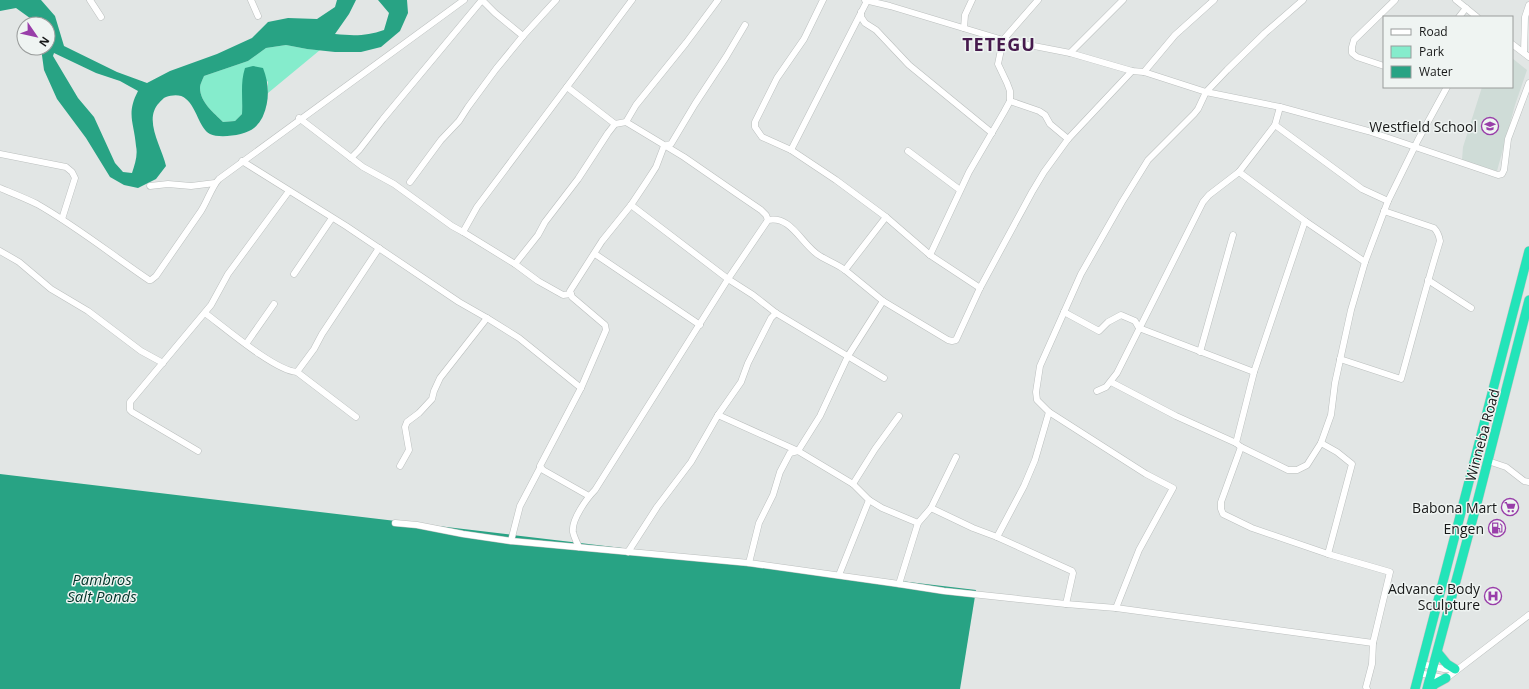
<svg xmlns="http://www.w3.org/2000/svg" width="1529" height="689" viewBox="0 0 1529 689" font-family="'Open Sans',sans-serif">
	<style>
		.built { fill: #cfdcd7 }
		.green { fill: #85eccc }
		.water { fill: #28a384; fill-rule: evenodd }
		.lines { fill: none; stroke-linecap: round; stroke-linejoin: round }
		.minor-casing { stroke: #bbbfbe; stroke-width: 7 }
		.highway-casing { stroke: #c3c3c3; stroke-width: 10 }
		.minor { stroke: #fff; stroke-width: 6 }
		.highway { stroke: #23e4b9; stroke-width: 9 }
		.labels { text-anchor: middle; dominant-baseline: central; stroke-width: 3; stroke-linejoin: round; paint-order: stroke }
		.poi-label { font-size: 14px; fill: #171818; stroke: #eff4f2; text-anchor: end }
		.street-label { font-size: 14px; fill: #171818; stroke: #eff4f2 }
		.water-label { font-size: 15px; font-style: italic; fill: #003529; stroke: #eff4f2 }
		.district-label { font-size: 18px; font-weight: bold; letter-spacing: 1px; fill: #461a4d; stroke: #eff4f2 }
	</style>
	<rect width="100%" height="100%" fill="#e2e6e5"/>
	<path class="built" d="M1512 58 1527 70 1515 105 1497 171 1462 160 1463 147 1482 87H1512Z"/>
	<path class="green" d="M286 45 307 49 320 50 268 93V81L243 99 242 114 235 121 223 122C214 113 200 102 200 88 200 84 203 79 204 76L248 61 266 48Z"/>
	<g class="water">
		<path d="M0 0H41L55 16 64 46 117 72 147 83 170 71 217 54 252 38 268 22 288 18 317 19 335 7 337 0H356L349 14 335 34C354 36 367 36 384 30L389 13 378 0H407L408 13 400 31 381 47 361 52H335L307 49 286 45 266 48 248 61 204 76C203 79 200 84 200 88 200 102 214 113 223 122L235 121 242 114C243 98 240 83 245 68L253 66 263 68C269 83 270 100 263 116 262 119 257 126 254 128 246 135 220 139 210 134 199 128 197 108 186 99 181 94 172 95 166 97 163 98 161 101 159 103 143 120 162 147 166 166L156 179 138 188 124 185 110 177 86 138 57 99 44 70 41 48H48V24H35L34 21 16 8 0 11ZM54 53 96 73 120 81 138 91C126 114 134 122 136 146 138 155 135 164 132 173L123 172 115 163 94 117 78 98 53 56Z"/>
		<path d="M0 474 976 590 960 689H0Z"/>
	</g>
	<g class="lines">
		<g class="minor-casing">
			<g id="minor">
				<path d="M90 0 101 17"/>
				<path d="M251 0 258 16"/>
				<path d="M482 0 495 13 523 36"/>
				<path d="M823 0 804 39 777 78 755 122V127L762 137 791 150 836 180 886 217 930 255 980 288"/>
				<path d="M865 0 890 6 1003 40 1070 53 1132 71 1144 72 1206 92 1280 107 1368 131 1498 175 1502 174 1504 170 1508 139 1529 83"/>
				<path d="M1456 0 1477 17"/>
				<path d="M861 12V17L865 23 876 30 909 65 992 133"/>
				<path d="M1459 17 1466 8"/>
				<path d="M964 28 965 15 972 0"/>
				<path d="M1512 44 1529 57"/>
				<path d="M1524 52 1525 17 1529 5"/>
				<path d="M1070 53 1123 0"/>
				<path d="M1384 66 1357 57 1352 53V47L1354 40 1395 0"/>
				<path d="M1144 72 1175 35 1214 0"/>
				<path d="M567 87 615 124"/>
				<path d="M1010 101 1039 111 1045 115 1050 124 1068 139"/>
				<path d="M299 118 363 167 394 184 452 226 463 232 515 264 538 281 563 295 571 294"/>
				<path d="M626 122 636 105 686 43 718 0"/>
				<path d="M1275 125 1362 189 1388 201"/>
				<path d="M791 150 867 1"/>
				<path d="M908 151 960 190"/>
				<path d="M0 154 66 167 72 172 75 178 62 219"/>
				<path d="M351 158 359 150 383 119 482 0"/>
				<path d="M242 161 346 226 459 302 487 318 519 338 581 388"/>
				<path d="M1239 172 1305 221 1365 262"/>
				<path d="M410 182 441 140 459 121 468 107 496 69 523 36 556 0"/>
				<path d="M150 186 168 184 191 186 215 183"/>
				<path d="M0 188C12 193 25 198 37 204 76 226 112 255 149 280H151L156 276 201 211C207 202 212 186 219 179L464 0"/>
				<path d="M631 205 728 279 753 295 776 313 884 378"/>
				<path d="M463 232 477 207 632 0"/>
				<path d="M0 251 19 262 51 289 88 311 141 351 163 363"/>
				<path d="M595 254 700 325"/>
				<path d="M930 255 969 172 1004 112 1010 101V91L1007 83 998 64 1003 40 1038 0"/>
				<path d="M515 264 538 235 545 222 578 179 608 133 615 124 626 122 684 157 739 195 761 210 766 215 768 220"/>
				<path d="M294 274 332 218"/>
				<path d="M1428 280 1471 308"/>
				<path d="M883 301 948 340 952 341 956 340 980 288 1032 192 1044 172 1068 139 1132 71"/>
				<path d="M1064 312 1099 331 1108 322 1121 315 1135 321 1139 328 1254 372"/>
				<path d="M205 313C224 327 275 371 297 372L356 417"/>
				<path d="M246 344 274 304"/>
				<path d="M1200 352 1233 235"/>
				<path d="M1340 359 1401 379C1414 333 1426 286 1440 241 1439 235 1438 232 1434 228L1384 211"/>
				<path d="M297 372 314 349 322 334 379 248"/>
				<path d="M1111 382 1176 416 1236 443 1241 447 1288 470H1297L1307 465 1321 443 1331 415 1335 383 1351 310 1365 262 1388 201 1418 140 1447 87"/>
				<path d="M1097 391 1106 387 1117 373 1203 202 1209 195 1239 172 1275 125 1280 107"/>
				<path d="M1049 412 1146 474 1173 488 1139 550 1116 608"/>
				<path d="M718 415 798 451 853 484 869 500 882 508 918 523"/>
				<path d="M1236 443 1254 372 1305 221"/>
				<path d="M1321 443 1337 452 1352 464 1328 554"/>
				<path d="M1241 447 1221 502V509L1223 514 1252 528 1328 554 1390 572 1373 643 1372 664 1366 687 1367 689"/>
				<path d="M198 451 132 412 130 410V402L211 305 228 274 289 191"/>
				<path d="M956 457 931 508 918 523 899 584 944 591 1066 604 1116 608 1373 643"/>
				<path d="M1488 461 1506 467 1524 481 1529 482"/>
				<path d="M400 466 409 450 405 427 407 422 419 413 432 399 434 391 440 378 487 318"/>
				<path d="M853 484 875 449 899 416"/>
				<path d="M589 496 543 470 540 466 581 388 606 330 605 325 572 297 570 291 602 241 631 205 647 181 656 167 664 146 671 144 695 104 726 57 745 25"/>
				<path d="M931 508 973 528 997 537"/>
				<path d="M395 523 417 525 463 534 511 541 749 563 899 584"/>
				<path d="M511 541 520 506 540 468"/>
				<path d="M579 547C577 543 574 537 573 532 571 520 587 498 595 490L728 279 768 220C792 215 802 246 820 256 828 261 837 264 845 270L886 217"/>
				<path d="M628 552 657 507 691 462 718 415 741 382 748 363 771 318 776 313"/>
				<path d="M749 563 759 523 773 495 780 472 790 453 798 451 820 416 848 356 883 301 845 270"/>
				<path d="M839 575 869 500"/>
				<path d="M1066 604 1073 573 1072 571 997 537 1024 486 1035 460 1049 412 1037 400 1036 392 1040 366 1081 274 1122 202 1148 160 1194 114 1198 109 1206 92 1227 70 1265 33 1303 0"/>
				<path d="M1422 664 1444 669H1454"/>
				<path d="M1419 673 1443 678 1448 677 1529 615"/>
			</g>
		</g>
		<g class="highway-casing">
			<g id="highway">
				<path d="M1438 653 1447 664 1455 669"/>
				<path d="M1415 689 1529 251"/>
				<path d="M1427 689 1477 503 1529 300"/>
				<path d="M1430 689 1435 684 1446 678"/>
			</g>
		</g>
		<use href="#minor" class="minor"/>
		<use href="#highway" class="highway"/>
	</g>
	<defs>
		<g id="school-ring" transform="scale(0.9)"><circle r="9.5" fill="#eff4f2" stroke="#993ea9" stroke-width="1.5"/><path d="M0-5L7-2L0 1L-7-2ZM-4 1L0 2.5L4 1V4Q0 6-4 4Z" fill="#993ea9"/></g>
		<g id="supermarket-ring" transform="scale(0.9)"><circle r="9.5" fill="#eff4f2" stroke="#993ea9" stroke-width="1.5"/><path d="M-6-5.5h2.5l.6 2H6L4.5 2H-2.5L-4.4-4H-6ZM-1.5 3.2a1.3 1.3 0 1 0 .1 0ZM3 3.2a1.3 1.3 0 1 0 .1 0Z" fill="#993ea9"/></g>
		<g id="fuel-ring" transform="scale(0.9)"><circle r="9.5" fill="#eff4f2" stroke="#993ea9" stroke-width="1.5"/><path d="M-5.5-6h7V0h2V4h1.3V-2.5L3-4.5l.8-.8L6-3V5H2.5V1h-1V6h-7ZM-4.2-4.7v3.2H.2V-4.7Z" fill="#993ea9"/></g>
		<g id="hospital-ring" transform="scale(0.9)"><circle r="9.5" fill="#eff4f2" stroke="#993ea9" stroke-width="1.5"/><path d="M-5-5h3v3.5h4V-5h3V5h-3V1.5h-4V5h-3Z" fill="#993ea9"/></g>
	</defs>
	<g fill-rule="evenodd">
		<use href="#school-ring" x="1490" y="126"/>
		<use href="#supermarket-ring" x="1510" y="507"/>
		<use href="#fuel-ring" x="1497" y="528"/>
		<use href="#hospital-ring" x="1493" y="596"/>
	</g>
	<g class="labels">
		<g class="poi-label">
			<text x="1477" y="126">Westfield School</text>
			<text x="1497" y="507">Babona Mart</text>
			<text x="1484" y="528">Engen</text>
			<text x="1480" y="588">Advance Body<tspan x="1480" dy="16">Sculpture</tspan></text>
		</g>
		<g class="street-label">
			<text transform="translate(1482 435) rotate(-75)">Winneba Road</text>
		</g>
		<g class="water-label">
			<text x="102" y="579">Pambros<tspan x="102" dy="17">Salt Ponds</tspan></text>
		</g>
		<g class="district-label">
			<text x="999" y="44">TETEGU</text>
		</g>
	</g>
	<rect x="1383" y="16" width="130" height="72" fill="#eff4f2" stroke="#999c9b"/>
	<rect x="1391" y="29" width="20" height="6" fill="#ffffff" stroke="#999c9b"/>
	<text x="1419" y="36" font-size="12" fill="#171818">Road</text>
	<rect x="1391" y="46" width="20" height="12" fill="#85eccc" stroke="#999c9b"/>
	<text x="1419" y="56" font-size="12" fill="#171818">Park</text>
	<rect x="1391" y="66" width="20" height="12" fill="#28a384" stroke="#999c9b"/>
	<text x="1419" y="76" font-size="12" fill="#171818">Water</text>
	<g transform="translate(36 36) rotate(124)"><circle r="19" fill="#eff4f2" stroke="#999c9b"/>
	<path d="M0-3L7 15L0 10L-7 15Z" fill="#993ea9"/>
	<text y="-6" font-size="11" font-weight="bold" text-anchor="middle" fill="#171818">N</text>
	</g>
</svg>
